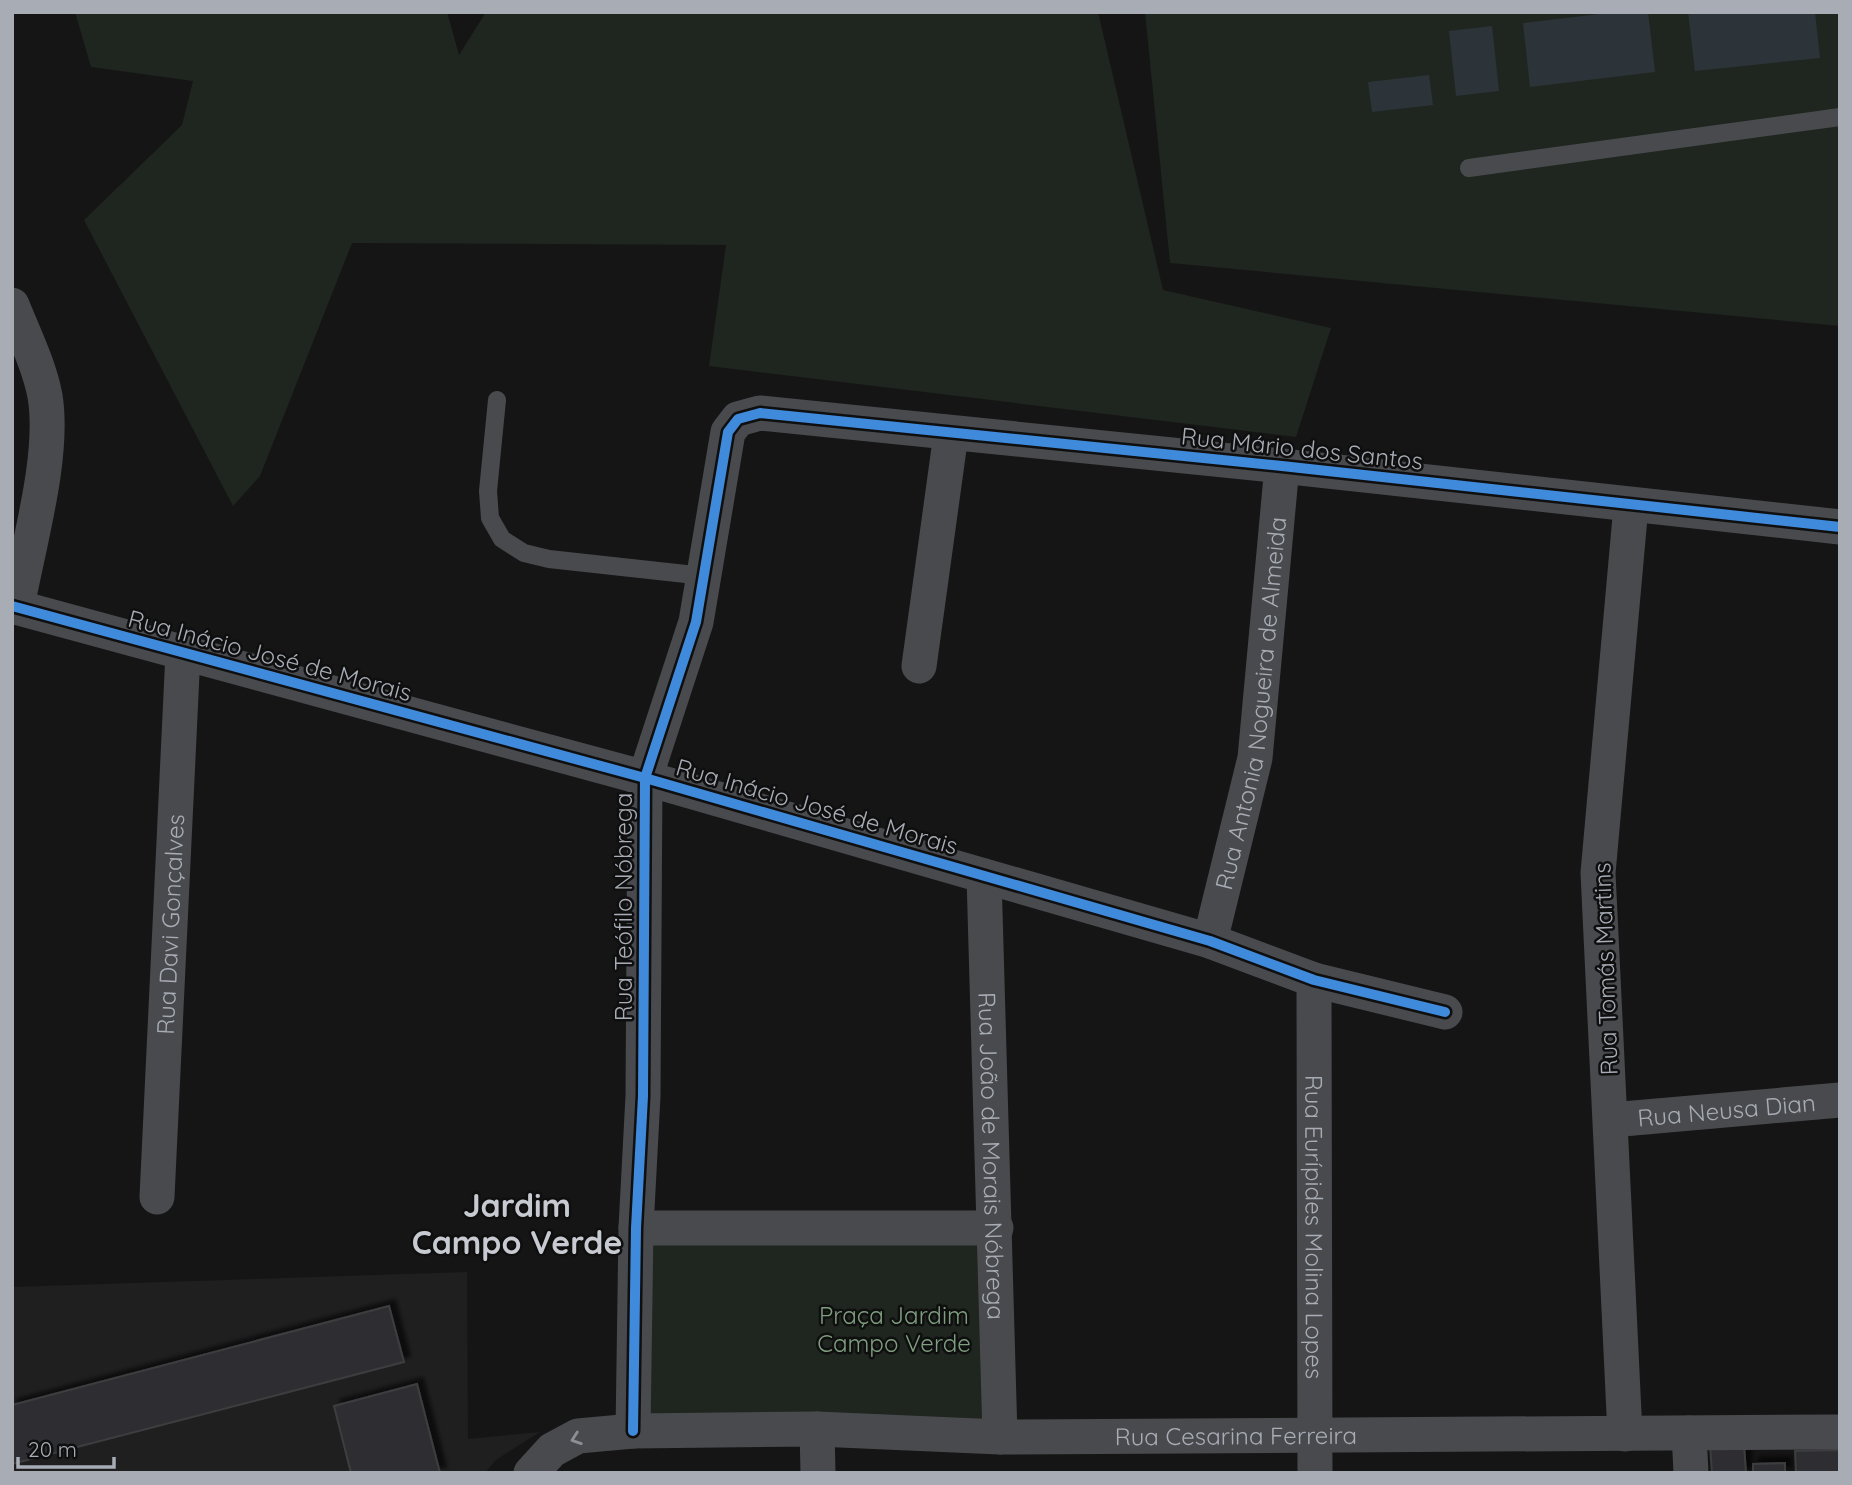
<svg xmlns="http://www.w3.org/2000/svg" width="1852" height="1485" viewBox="0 0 1852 1485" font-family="Quicksand,sans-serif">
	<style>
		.built { fill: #1f1f20 }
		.green { fill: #1f251f }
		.water { fill: #2c3439 }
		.building { fill: #2f2f30; stroke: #3d3e41; stroke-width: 2; filter: url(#shadow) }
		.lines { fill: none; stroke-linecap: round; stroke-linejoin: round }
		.service { stroke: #494a4d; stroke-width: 18 }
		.minor { stroke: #494a4d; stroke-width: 35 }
		.cycleway-casing { stroke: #0f0f10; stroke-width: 15 }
		.cycleway { stroke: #408adc; stroke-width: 10 }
		.oneway { stroke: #8b8f96 }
		.labels { text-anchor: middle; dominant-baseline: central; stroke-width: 5; stroke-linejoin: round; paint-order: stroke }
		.street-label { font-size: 24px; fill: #a7acb5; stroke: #0f0f10 }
		.park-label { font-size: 24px; fill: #7f9e7f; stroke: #0f0f10 }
		.district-label { font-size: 32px; font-weight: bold; fill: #c7cbd1; stroke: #0f0f10 }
	</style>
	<defs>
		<filter id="shadow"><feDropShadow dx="6" dy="-6" stdDeviation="2" flood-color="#0009"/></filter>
	</defs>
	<rect width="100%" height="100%" fill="#151515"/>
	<path class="built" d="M467 1272 468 1439 540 1432 496 1460 485 1473H12V1287Z"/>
	<g class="green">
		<path d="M75 12H447L459 55 486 12H1098L1163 290 1331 328 1296 437 709 366 726 245 352 243 260 476 233 506 84 220 182 125 193 81 91 67Z"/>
		<path d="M1145 12H1840V326L1170 263Z"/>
		<path d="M645 1234H988L989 1425 644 1418Z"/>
	</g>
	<g class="water">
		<path d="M1616 12H1648L1655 72 1530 87 1523 23Z"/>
		<path d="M1688 12H1815L1820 58 1695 71Z"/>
		<path d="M1492 26 1499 91 1456 96 1449 31Z"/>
		<path d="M1429 75 1433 105 1372 112 1368 82Z"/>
	</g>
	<g class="building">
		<path d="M389 1306 404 1362 12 1464V1405Z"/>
		<path d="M417 1384 440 1473H351L334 1406Z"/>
		<path d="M1744 1444 1746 1473H1712L1710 1446Z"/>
		<path d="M1839 1450V1473H1796L1795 1451Z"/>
		<path d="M1785 1463V1473H1753V1464Z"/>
	</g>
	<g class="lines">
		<g class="service">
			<path d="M1469 168 1840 117"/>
			<path d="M497 400 488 491 490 518 502 539 524 553 549 559 704 576"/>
		</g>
		<g class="minor">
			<path d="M12 305C24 335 39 365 45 396 55 456 28 546 17 607"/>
			<path d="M12 606 645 778 1210 941 1314 980 1445 1012"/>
			<path d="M919 666 951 434"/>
			<path id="s1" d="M984 876 1000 1437"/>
			<path id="s2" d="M1210 941 1255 758 1282 466"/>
			<path id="s3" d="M1314 980 1315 1473"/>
			<path id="s4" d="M1611 1120 1840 1100"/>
			<path id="s5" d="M157 1197 183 653"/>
			<path d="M636 1228H996"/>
			<path d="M817 1429 818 1473"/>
			<path d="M633 1431 636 1228 643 1096 645 778 696 622 728 432 738 419 760 413 1282 466 1840 527"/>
			<path d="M1689 1433 1691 1473"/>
			<path d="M1625 1434 1598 873 1631 506"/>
			<path id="s6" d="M531 1473 552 1450 578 1436 633 1431 817 1429 1000 1437 1840 1432"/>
		</g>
		<g class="cycleway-casing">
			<g id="cycleway">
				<path d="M12 606 645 778 1210 941 1314 980 1445 1012"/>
				<path d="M633 1431 636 1228 643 1096 645 778 696 622 728 432 738 419 760 413 1282 466 1840 527"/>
			</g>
		</g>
		<use href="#cycleway" class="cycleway"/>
	</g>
	<defs><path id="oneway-chevron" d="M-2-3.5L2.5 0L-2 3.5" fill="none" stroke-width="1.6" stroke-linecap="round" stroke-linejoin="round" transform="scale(1.75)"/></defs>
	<use class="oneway" href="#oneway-chevron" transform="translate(576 1439) rotate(161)"/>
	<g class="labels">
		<g class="street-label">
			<text transform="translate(1302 448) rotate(6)">Rua Mário dos Santos</text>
			<text transform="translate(270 655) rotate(15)">Rua Inácio José de Morais</text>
			<text stroke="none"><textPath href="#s2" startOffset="242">Rua Antonia Nogueira de Almeida</textPath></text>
			<text transform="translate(817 806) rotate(16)">Rua Inácio José de Morais</text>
			<text transform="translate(623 907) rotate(-90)">Rua Teófilo Nóbrega</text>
			<text stroke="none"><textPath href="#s5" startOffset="273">Rua Davi Gonçalves</textPath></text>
			<text transform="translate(1605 969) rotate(-92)">Rua Tomás Martins</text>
			<text stroke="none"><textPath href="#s4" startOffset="116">Rua Neusa Dian</textPath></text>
			<text stroke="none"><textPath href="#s1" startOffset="280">Rua João de Morais Nóbrega</textPath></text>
			<text stroke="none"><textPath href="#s3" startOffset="247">Rua Eurípides Molina Lopes</textPath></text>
			<text stroke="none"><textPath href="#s6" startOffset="719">Rua Cesarina Ferreira</textPath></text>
		</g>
		<g class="park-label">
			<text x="894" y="1315">Praça Jardim<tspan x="894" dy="28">Campo Verde</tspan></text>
		</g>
		<g class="district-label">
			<text x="517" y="1205">Jardim<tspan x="517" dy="37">Campo Verde</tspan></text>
		</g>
	</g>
	<rect width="1852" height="1485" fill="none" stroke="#a7acb5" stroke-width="28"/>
	<path d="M18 1457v10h96v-10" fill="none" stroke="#a7acb5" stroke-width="3.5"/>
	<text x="28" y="1457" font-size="21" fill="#a7acb5" stroke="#0f0f10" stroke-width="5" paint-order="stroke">20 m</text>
</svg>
